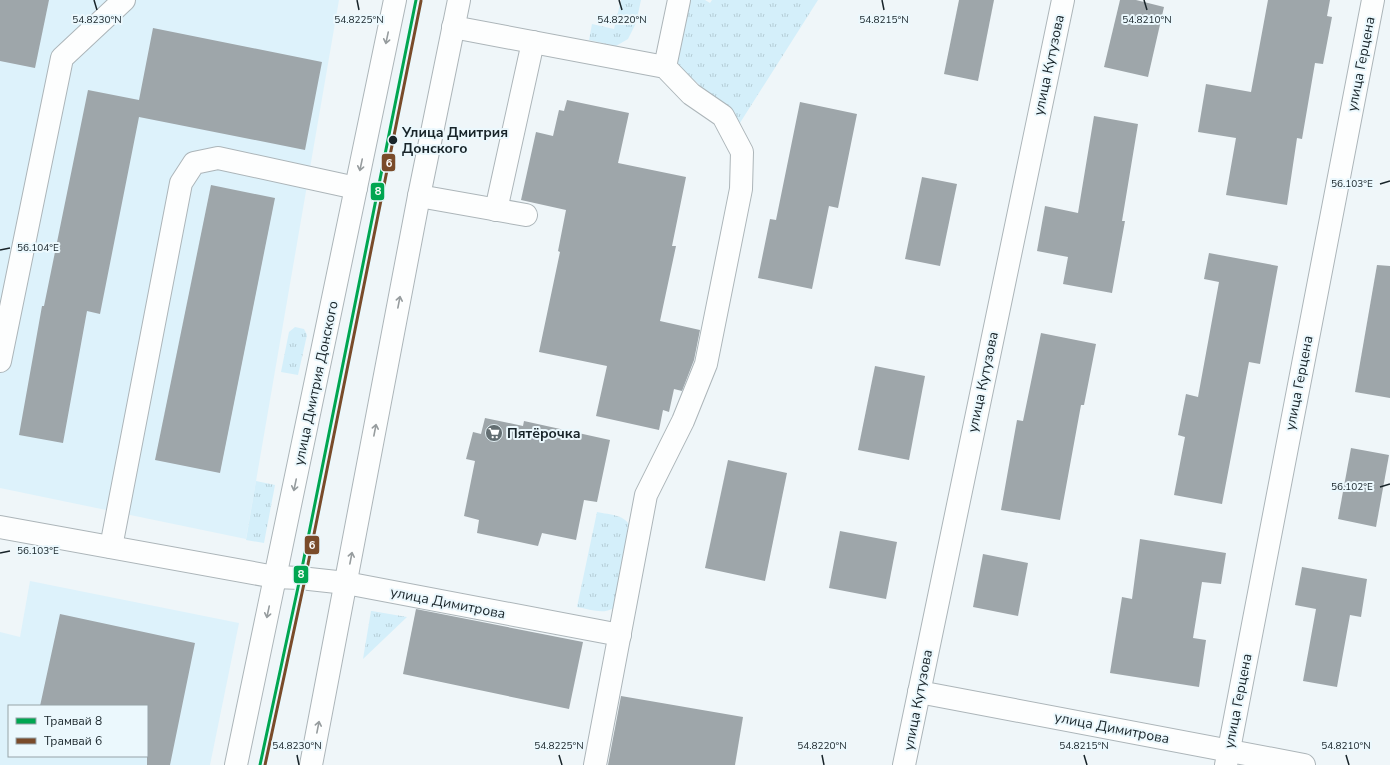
<svg xmlns="http://www.w3.org/2000/svg" width="1390" height="765" viewBox="0 0 1390 765" font-family="'Nunito Sans',sans-serif">
	<style>
		.built { fill: #ddf2fb; fill-rule: evenodd }
		.grass { fill: url(#grass-tufts) }
		.building { fill: #9ea6aa }
		.lines { fill: none; stroke-linecap: round; stroke-linejoin: round }
		.minor-casing { stroke: #acb5b9; stroke-width: 24 }
		.minor { stroke: #fdfefe; stroke-width: 22 }
		.tram-1-casing { stroke: #ebf8fd; stroke-width: 6 }
		.tram-2-casing { stroke: #ebf8fd; stroke-width: 6 }
		.tram-1 { stroke: #00a651; stroke-width: 3 }
		.tram-2 { stroke: #7a4b2a; stroke-width: 3 }
		.oneway { stroke: #969c9e }
		.ticks { fill: none; stroke: #182429; stroke-width: 1.5 }
		.stop-dot { fill: #182429; stroke: #ebf8fd; stroke-width: 1.5 }
		.labels { text-anchor: middle; dominant-baseline: central; stroke-width: 4; stroke-linejoin: round; paint-order: stroke }
		.street-label { font-size: 14px; fill: #182429; stroke: #ebf8fd }
		.stop-label { font-size: 14px; font-weight: bold; fill: #182429; stroke: #ebf8fd; text-anchor: start }
		.poi-label { font-size: 14px; font-weight: bold; fill: #182429; stroke: #ebf8fd; text-anchor: start }
		.ticks-label { font-size: 10px; text-anchor: middle; fill: #182429; stroke: #ebf8fd; stroke-width: 4; stroke-linejoin: round; paint-order: stroke }
		.line-badge { stroke: #ebf8fd; stroke-width: 1.5 }
		.badge-label { font-size: 11px; text-anchor: middle; font-weight: bold; fill: #fff }
	</style>
	<defs>
		<pattern id="grass-tufts" width="24" height="20" patternUnits="userSpaceOnUse"><rect width="24" height="20" fill="#d4effa"/><path d="M3 7l-1-3M5 7V3M7 7l1-3M15 17l-1-3M17 17v-4M19 17l1-3" fill="none" stroke="#b5cdd6"/></pattern>
	</defs>
	<rect width="100%" height="100%" fill="#eff6f9"/>
	<g class="built">
		<path d="M0 0H339L246 539 0 488Z"/>
		<path d="M30 581 239 623 210 765H0V632L20 637ZM9 706H147V756H9Z"/>
	</g>
	<g class="grass">
		<path d="M621 0H641L636 23 628 39 616 46 589 40 592 24 614 29Z"/>
		<path d="M689 0H705L710 3 712 0H818L738 126 728 112 676 63Z"/>
		<path d="M295 327 304 329 307 335 298 375 281 372 289 332Z"/>
		<path d="M256 481 275 485 264 543 246 540Z"/>
		<path d="M597 512C611 515 625 514 631 528L614 608C602 615 590 609 577 607Z"/>
		<path d="M372 611 407 617 363 659 371 611Z"/>
	</g>
	<g class="building">
		<path d="M0 0H49L35 68 0 61Z"/>
		<path d="M959 0H994L978 81 944 74Z"/>
		<path d="M1120 0H1136L1164 7 1148 77 1104 67Z"/>
		<path d="M1268 0H1330L1327 16 1332 17 1323 64 1315 63 1302 139 1297 138 1287 205 1226 195 1236 138 1198 132 1206 84 1251 92Z"/>
		<path d="M153 28 322 62 305 150 139 117 100 314 87 311 63 443 19 435 42 306H44L88 90 139 100Z"/>
		<path d="M567 100 629 113 618 163 686 177 672 246H676L660 321 700 330 694 360 682 391 674 389 669 412 663 410 659 430 596 416 607 366 539 352 560 252 558 251 566 210 521 200 536 132 553 136 559 110 564 111Z"/>
		<path d="M800 102 857 114 838 208 829 206 812 289 758 278 770 219 776 220Z"/>
		<path d="M1094 116 1138 124 1122 221H1125L1112 293 1063 284 1068 257 1037 251 1045 206 1078 213Z"/>
		<path d="M922 177 957 184 940 266 905 259Z"/>
		<path d="M211 185 275 198 220 473 155 460Z"/>
		<path d="M1209 253 1278 266 1260 364 1249 362 1222 504 1174 495 1185 437 1178 435 1186 394 1198 397 1219 282 1204 279Z"/>
		<path d="M1377 265 1390 266V398L1355 392Z"/>
		<path d="M1041 333 1096 344 1084 405H1081L1060 520 1001 510 1017 420 1023 421Z"/>
		<path d="M875 366 925 376 909 460 858 450Z"/>
		<path d="M485 418 523 426 524 421 610 440 597 502 584 500 576 540 542 533 538 546 477 533 479 520 464 516 475 461 466 459 473 432 481 434Z"/>
		<path d="M1351 448 1389 455 1376 527 1338 519Z"/>
		<path d="M728 460 787 473 765 581 705 568Z"/>
		<path d="M840 531 897 542 886 599 829 588Z"/>
		<path d="M1140 539 1226 553 1221 584 1202 582 1193 638 1206 640 1199 687 1110 673 1122 597 1132 599Z"/>
		<path d="M983 554 1028 563 1018 616 973 607Z"/>
		<path d="M1302 567 1367 579 1361 617 1350 615 1337 687 1303 681 1316 609 1295 605Z"/>
		<path d="M416 609 583 642 569 709 403 674Z"/>
		<path d="M60 614 195 643 170 765H147V706H40Z"/>
		<path d="M621 696 743 717 735 765H608Z"/>
	</g>
	<g class="lines">
		<g class="minor-casing">
			<g id="minor">
				<path d="M453 27 665 67 691 94 723 116 742 152 741 189 706 364 683 421 646 495 595 765"/>
				<path d="M665 67 679 0"/>
				<path d="M419 196 526 215"/>
				<path d="M496 210 533 42"/>
				<path d="M0 361 62 58 124 0"/>
				<path d="M0 527 275 577 300 578 346 583 620 635"/>
				<path d="M111 547 181 183 194 163 218 158 356 188"/>
				<path d="M919 692 1304 765"/>
				<path d="M236 765 395 0"/>
				<path d="M311 765 419 196 459 0"/>
				<path d="M904 765 1063 0"/>
				<path d="M1226 765 1373 0"/>
			</g>
		</g>
		<use href="#minor" class="minor"/>
		<g class="tram-1-casing">
			<path id="tram-1" d="M260 765 300 578 416 0"/>
		</g>
		<g class="tram-2-casing">
			<path id="tram-2" d="M265 765 305 579 421 1"/>
		</g>
		<use href="#tram-1" class="tram-1"/>
		<use href="#tram-2" class="tram-2"/>
	</g>
	<defs><path id="oneway-shaft" d="M-6 0H5M1.5-3L5.5 0L1.5 3" fill="none" stroke-width="1.6" stroke-linecap="round" stroke-linejoin="round"/></defs>
	<g class="oneway">
		<use href="#oneway-shaft" transform="translate(387 38) rotate(102)"/>
		<use href="#oneway-shaft" transform="translate(361 165) rotate(102)"/>
		<use href="#oneway-shaft" transform="translate(399 302) rotate(-79)"/>
		<use href="#oneway-shaft" transform="translate(375 430) rotate(-79)"/>
		<use href="#oneway-shaft" transform="translate(295 485) rotate(102)"/>
		<use href="#oneway-shaft" transform="translate(351 558) rotate(-79)"/>
		<use href="#oneway-shaft" transform="translate(268 612) rotate(102)"/>
		<use href="#oneway-shaft" transform="translate(318 727) rotate(-79)"/>
	</g>
	<path class="ticks" d="M94 0 97 10M357 0 359 10M619 0 622 10M882 0 884 10M1144 0 1147 10M1380 184 1390 181M0 250 10 248M1380 487 1390 484M0 553 10 551M297 755 299 765M559 755 562 765M822 755 824 765M1084 755 1087 765M1346 755 1349 765"/>
	<defs>
		<g id="supermarket-disc" transform="scale(0.9)"><circle r="9.5" fill="#636e72" stroke="#ebf8fd"/><path d="M-6-5.5h2.5l.6 2H6L4.5 2H-2.5L-4.4-4H-6ZM-1.5 3.2a1.3 1.3 0 1 0 .1 0ZM3 3.2a1.3 1.3 0 1 0 .1 0Z" fill="#fff"/></g>
	</defs>
	<g fill-rule="evenodd">
		<use href="#supermarket-disc" x="494" y="433"/>
	</g>
	<circle class="stop-dot" cx="393" cy="140" r="5"/>
	<g class="labels">
		<g class="street-label">
			<text transform="translate(1361 64) rotate(-79)">улица Герцена</text>
			<text transform="translate(1049 65) rotate(-78)">улица Кутузова</text>
			<text transform="translate(983 382) rotate(-78)">улица Кутузова</text>
			<text transform="translate(316 383) rotate(-78)">улица Дмитрия Донского</text>
			<text transform="translate(1299 383) rotate(-79)">улица Герцена</text>
			<text transform="translate(448 603) rotate(11)">улица Димитрова</text>
			<text transform="translate(918 700) rotate(-79)">улица Кутузова</text>
			<text transform="translate(1238 701) rotate(-79)">улица Герцена</text>
			<text transform="translate(1112 728) rotate(11)">улица Димитрова</text>
		</g>
		<g class="stop-label">
			<text x="402" y="132">Улица Дмитрия<tspan x="402" dy="16">Донского</tspan></text>
		</g>
		<g class="poi-label">
			<text x="507" y="433">Пятёрочка</text>
		</g>
	</g>
	<g class="ticks-label">
		<text x="622" y="23">54.8220°N</text>
		<text x="884" y="23">54.8215°N</text>
		<text x="97" y="23">54.8230°N</text>
		<text x="359" y="23">54.8225°N</text>
		<text x="1147" y="23">54.8210°N</text>
		<text x="1352" y="187">56.103°E</text>
		<text x="38" y="251">56.104°E</text>
		<text x="1352" y="490">56.102°E</text>
		<text x="38" y="554">56.103°E</text>
		<text x="297" y="749">54.8230°N</text>
		<text x="559" y="749">54.8225°N</text>
		<text x="822" y="749">54.8220°N</text>
		<text x="1084" y="749">54.8215°N</text>
		<text x="1346" y="749">54.8210°N</text>
	</g>
	<g class="line-badge">
		<rect x="381" y="153" width="15" height="19" rx="4" fill="#7a4b2a"/>
		<rect x="370" y="182" width="15" height="19" rx="4" fill="#00a651"/>
		<rect x="304" y="535" width="16" height="20" rx="4" fill="#7a4b2a"/>
		<rect x="293" y="565" width="16" height="19" rx="4" fill="#00a651"/>
	</g>
	<g class="badge-label">
		<text x="389" y="167">6</text>
		<text x="378" y="195">8</text>
		<text x="312" y="549">6</text>
		<text x="301" y="578">8</text>
	</g>
	<rect x="8" y="705" width="140" height="52" fill="#ebf8fd" stroke="#97a3a8"/>
	<rect x="16" y="718" width="20" height="6" fill="#00a651" stroke="#97a3a8"/>
	<text x="44" y="725" font-size="12" fill="#182429">Трамвай 8</text>
	<rect x="16" y="738" width="20" height="6" fill="#7a4b2a" stroke="#97a3a8"/>
	<text x="44" y="745" font-size="12" fill="#182429">Трамвай 6</text>
</svg>
